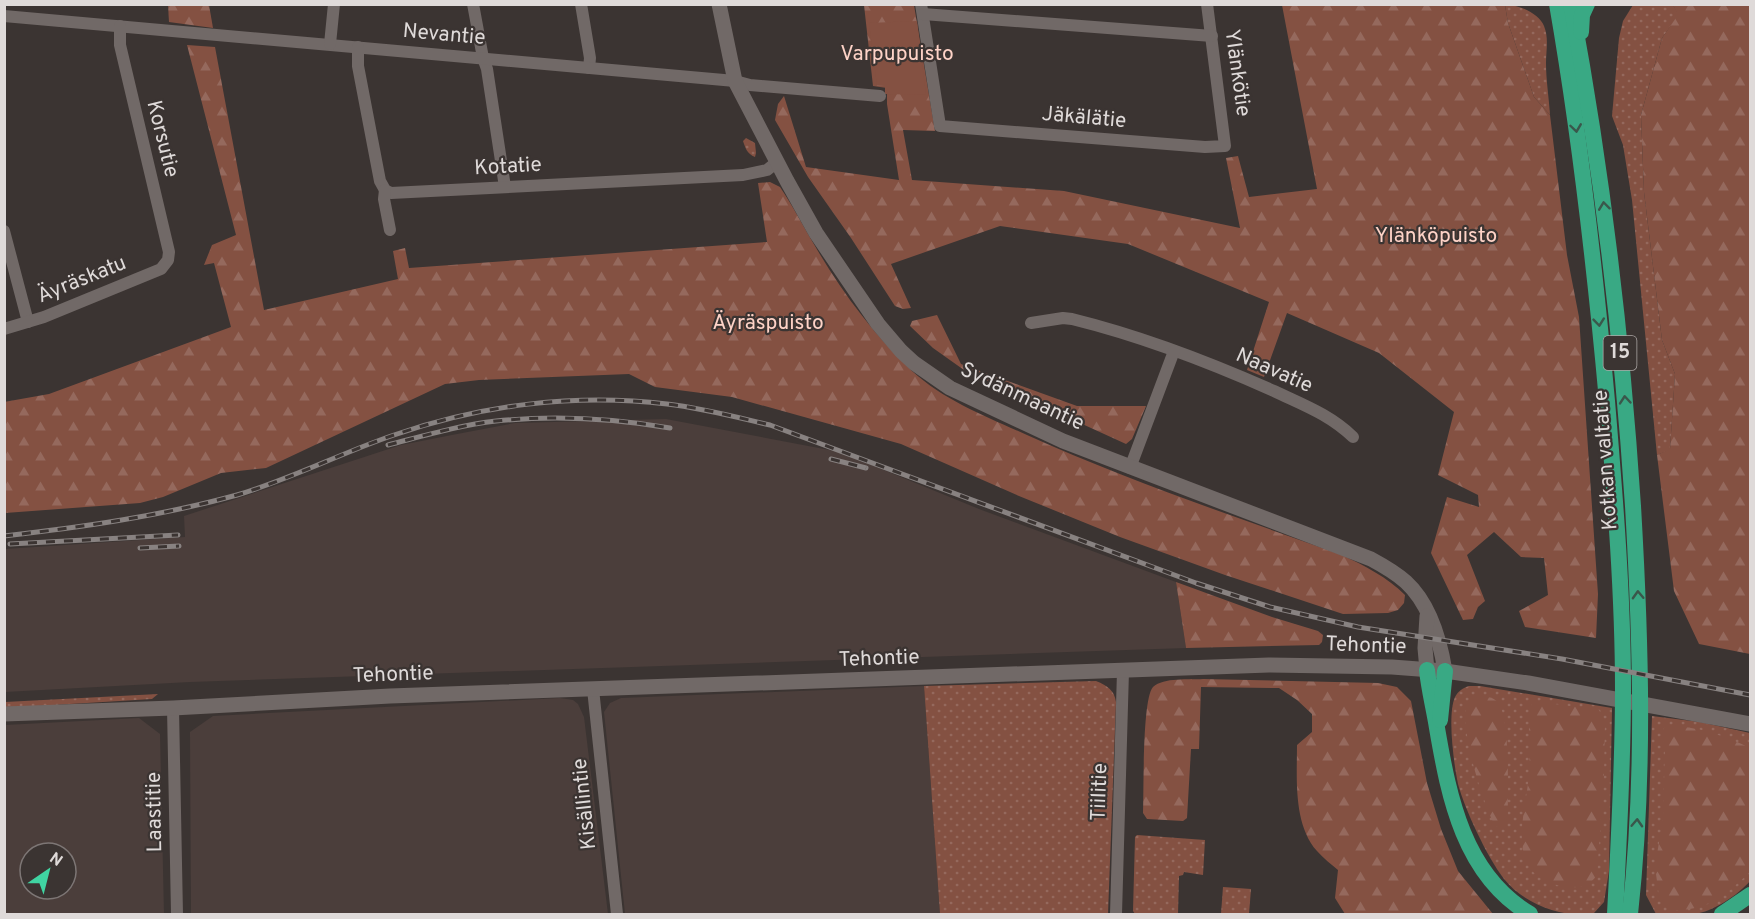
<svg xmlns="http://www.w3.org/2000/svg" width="1755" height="919" viewBox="0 0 1755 919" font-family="Overpass,sans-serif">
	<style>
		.built { fill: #4b3e3b; fill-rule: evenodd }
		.grass { fill: url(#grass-dots) }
		.forest { fill: url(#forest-firs) }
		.park { fill: #845142 }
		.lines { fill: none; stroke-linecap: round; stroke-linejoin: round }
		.minor { stroke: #716967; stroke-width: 12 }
		.tertiary { stroke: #716967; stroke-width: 15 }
		.trunk { stroke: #39a984; stroke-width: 16 }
		.rail-casing { stroke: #888281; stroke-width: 5 }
		.rail { stroke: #3b3432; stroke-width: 3; stroke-dasharray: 9; stroke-linecap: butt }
		.oneway { stroke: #3a574b }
		.labels { text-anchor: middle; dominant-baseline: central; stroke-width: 4.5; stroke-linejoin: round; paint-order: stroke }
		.shield { fill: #3b3432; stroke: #aea8a7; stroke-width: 1.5 }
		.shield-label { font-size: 20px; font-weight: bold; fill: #dfdad9 }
		.street-label { font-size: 21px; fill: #dfdad9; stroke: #3b3432 }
		.park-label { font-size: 21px; fill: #fed3c7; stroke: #3b3432 }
	</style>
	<defs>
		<pattern id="grass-dots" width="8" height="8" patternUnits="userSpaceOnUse" patternTransform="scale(1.5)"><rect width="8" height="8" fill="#845142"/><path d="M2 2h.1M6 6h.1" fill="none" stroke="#95695d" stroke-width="1.8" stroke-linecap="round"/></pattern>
		<pattern id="forest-firs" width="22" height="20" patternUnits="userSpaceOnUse" patternTransform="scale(1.5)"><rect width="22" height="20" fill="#845142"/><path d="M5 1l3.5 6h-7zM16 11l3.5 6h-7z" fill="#95695d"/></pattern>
	</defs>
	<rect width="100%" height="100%" fill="#3b3432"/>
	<g class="built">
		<path d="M666 419 840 452 979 509 1176 582 1186 648 190 682 5 692V549L185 537 184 516 401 445 457 434 515 423Z"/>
		<path d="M924 686 940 914H625L604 712 610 703 621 698Z"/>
		<path d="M560 698 573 700 578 704 584 717 608 914H191L190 732 213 716Z"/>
		<path d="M139 718 160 734 164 914H5V725ZM30 853H66V889H30Z"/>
	</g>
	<g class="grass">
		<path d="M1505 5C1518 4 1539 13 1544 26 1549 38 1546 51 1546 63 1546 80 1549 98 1550 115L1534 97 1508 23Z"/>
		<path d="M1633 5H1673L1679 15 1662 38 1641 115 1644 192 1662 340 1675 374 1670 450 1657 455 1632 200 1623 145 1612 116 1619 38 1623 21Z"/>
		<path d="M746 138 755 143 756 153 755 157C747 154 745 147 743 141Z"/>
		<path d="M1096 681C1108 686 1114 690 1116 702L1108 914H940L924 686Z"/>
		<path d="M1469 686H1480L1612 708 1609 871 1604 902 1594 913C1563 919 1524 904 1504 879 1487 857 1465 810 1458 784 1454 765 1447 715 1455 697 1458 691 1463 688 1469 686Z"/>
		<path d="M158 694 152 699 5 708V702Z"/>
		<path d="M1652 716 1700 722 1750 733V881C1738 895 1713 912 1694 914 1682 916 1668 914 1656 914L1646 895Z"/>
		<path d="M1137 835 1205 840 1203 875 1184 872 1183 875 1179 876 1178 914H1135L1133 911 1135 837Z"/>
		<path d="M1223 887 1251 889 1249 914H1221Z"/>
	</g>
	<g class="forest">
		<path d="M168 5H209L213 28 169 22Z"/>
		<path d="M864 5H914L935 131 903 130 912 180 1064 191 1240 228 1226 158 1238 156 1249 197 1317 189 1282 5H1505L1508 23 1534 97 1550 115 1567 255 1579 317 1598 594 1596 638 1525 627 1519 611 1548 595 1544 558 1521 557 1494 532 1467 555 1485 601 1478 607 1473 619 1463 620 1431 553 1447 497 1479 507 1478 495 1438 475 1454 412 1379 353 1287 313 1264 377 1247 370 1269 302 1128 244 1000 226 891 264 911 308 903 309 895 306 851 238 808 177 775 120 778 104 784 96 806 167 899 180 887 104V88L873 86Z"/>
		<path d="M1673 5H1750V654L1699 644 1674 591 1657 455 1670 449 1675 374 1662 340 1644 192 1641 115 1662 38 1678 15Z"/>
		<path d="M187 45 215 47 264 310 398 279 393 251 405 248 409 268 767 242 758 183 770 182 780 187C793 206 803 226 815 246 841 291 874 335 912 371 945 401 987 417 1027 435 1129 481 1236 517 1342 555 1365 566 1387 577 1405 595L1404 603 1398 610 1388 613 1343 614 1225 575 1120 537 1019 496 901 444 732 397 655 387 629 374 479 380 445 384 266 468 221 473 163 497 140 503 5 513 4 402 49 394 231 327 214 263 204 265 212 245 236 235Z"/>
		<path d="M937 315 961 364 1077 406H1146L1132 439 1126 444 964 370 933 348 910 326 912 321Z"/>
		<path d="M1176 582 1272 617 1318 631 1323 635 1322 642 1319 645 1186 648Z"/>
		<path d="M1203 679 1378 683 1397 687 1411 701 1427 783 1441 829 1458 871 1493 914H1345L1335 898 1338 870C1331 864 1323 858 1317 851 1293 824 1297 778 1297 745L1312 732V714L1297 700 1279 688 1201 687 1199 749H1191L1187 818 1183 821 1147 819 1143 813C1144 792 1142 699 1153 687 1164 677 1189 680 1203 679Z"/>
		<path d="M1473 696C1483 697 1493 695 1499 704 1511 723 1507 794 1508 818L1506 825 1501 828 1495 826C1484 805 1451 710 1473 696Z"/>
		<path d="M1532 701 1599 710 1605 721 1604 775 1597 875C1589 887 1580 888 1566 887 1558 886 1550 883 1544 880 1507 861 1527 806 1529 774 1531 748 1526 727 1532 701Z"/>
		<path d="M1665 726C1694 725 1724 735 1750 748V872C1728 893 1707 911 1675 910L1659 897 1655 866 1663 819 1665 747 1661 735Z"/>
	</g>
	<path class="park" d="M917 21 926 95 885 94V86L877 85 869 23Z"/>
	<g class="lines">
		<g class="minor">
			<path d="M473 4 483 58 487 69 505 187"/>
			<path d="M581 4 590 58 589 68"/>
			<path d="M921 4 940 126 1205 147 1225 146 1207 4"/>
			<path d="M923 14 1212 36"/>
			<path d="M4 16 735 81 750 85 880 96"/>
			<path d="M330 44 334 4"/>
			<path d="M358 47V66L380 181 385 190 391 193 743 175 767 170 777 162"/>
			<path d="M385 190 384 199 390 230"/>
			<path d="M4 231 28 322"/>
			<path d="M1031 323 1063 318 1072 319C1141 336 1209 362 1274 391 1303 405 1329 414 1353 437"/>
			<path d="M4 329 44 317 161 269 168 260 169 252 120 45V26"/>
			<path d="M1130 468 1174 351"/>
			<path d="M593 689 617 914"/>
			<path d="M173 708 177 914"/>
			<path d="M1116 914 1123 671"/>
		</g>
		<g class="tertiary">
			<path d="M719 4 735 81 787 181 816 233 878 324 901 351 914 363 950 388 1063 441 1371 559C1384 566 1396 573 1406 582 1430 604 1440 640 1445 671"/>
			<path d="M1427 670 1425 648 1427 616"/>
			<path d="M4 714 173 708 390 696 1269 665 1392 667 1445 671 1528 683 1750 724"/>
		</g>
		<g class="trunk">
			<path d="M1557 4C1580 136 1595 269 1607 401 1615 497 1623 594 1623 690 1623 764 1619 840 1615 914"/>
			<path d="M1571 4C1602 170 1622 338 1633 506 1641 643 1645 778 1630 914"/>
			<path d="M1581 32 1582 15 1587 4"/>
			<path d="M1427 670C1429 690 1434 709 1437 728 1449 798 1464 875 1530 914"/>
			<path d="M1440 720 1445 671"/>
			<path d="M1722 914 1750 895"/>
		</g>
		<g class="rail-casing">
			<g id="rail">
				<path d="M388 445C423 436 460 425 496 421 554 415 612 418 670 428"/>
				<path d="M831 459 866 468"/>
				<path d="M4 536C83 527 161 516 237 495 291 479 341 453 394 435 481 405 575 393 667 404 702 408 736 417 770 425L1196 583 1270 607 1358 627 1562 659 1750 695"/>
				<path d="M10 544 178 535"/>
				<path d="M140 548 179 546"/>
			</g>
		</g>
		<use href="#rail" class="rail"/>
	</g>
	<defs><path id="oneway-chevron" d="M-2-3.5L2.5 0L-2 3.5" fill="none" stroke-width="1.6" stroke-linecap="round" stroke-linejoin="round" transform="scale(1.5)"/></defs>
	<g class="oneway">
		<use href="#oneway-chevron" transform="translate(1576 128) rotate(82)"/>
		<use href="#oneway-chevron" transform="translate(1604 206) rotate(-97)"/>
		<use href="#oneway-chevron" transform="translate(1599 322) rotate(84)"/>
		<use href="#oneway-chevron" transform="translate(1625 400) rotate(-95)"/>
		<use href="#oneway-chevron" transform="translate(1638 595) rotate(-92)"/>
		<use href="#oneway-chevron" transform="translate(1637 823) rotate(-87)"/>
	</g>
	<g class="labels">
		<rect class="shield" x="1603.5" y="336" width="33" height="34" rx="4.5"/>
		<g class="shield-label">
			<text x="1620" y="353">15</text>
		</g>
		<g class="street-label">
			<text transform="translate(444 35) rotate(5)">Nevantie</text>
			<text transform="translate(1237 73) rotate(82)">Ylänkötie</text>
			<text transform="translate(1084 118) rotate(5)">Jäkälätie</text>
			<text transform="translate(162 139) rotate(76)">Korsutie</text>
			<text transform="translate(508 167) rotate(-3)">Kotatie</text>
			<text transform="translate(82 280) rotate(-22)">Äyräskatu</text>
			<text transform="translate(1274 371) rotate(24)">Naavatie</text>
			<text transform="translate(1022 397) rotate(25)">Sydänmaantie</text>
			<text transform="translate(1606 460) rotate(-94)">Kotkan valtatie</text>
			<text transform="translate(1366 646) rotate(2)">Tehontie</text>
			<text transform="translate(879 659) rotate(-2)">Tehontie</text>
			<text transform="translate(393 675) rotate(-2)">Tehontie</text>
			<text transform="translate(1100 792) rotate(-88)">Tiilitie</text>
			<text transform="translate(585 804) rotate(-96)">Kisällintie</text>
			<text transform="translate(155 812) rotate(-91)">Laastitie</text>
		</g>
		<g class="park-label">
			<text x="897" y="54">Varpupuisto</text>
			<text x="1436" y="236">Ylänköpuisto</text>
			<text x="768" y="323">Äyräspuisto</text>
		</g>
	</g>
	<rect width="1755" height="919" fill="none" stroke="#dfdad9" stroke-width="12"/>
	<g transform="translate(48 871) rotate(35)"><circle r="28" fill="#3b3432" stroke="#7d7675" stroke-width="1.5"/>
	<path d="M0-4.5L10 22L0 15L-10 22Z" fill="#40d4a2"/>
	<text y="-9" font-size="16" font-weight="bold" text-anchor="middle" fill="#dfdad9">N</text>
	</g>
</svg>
